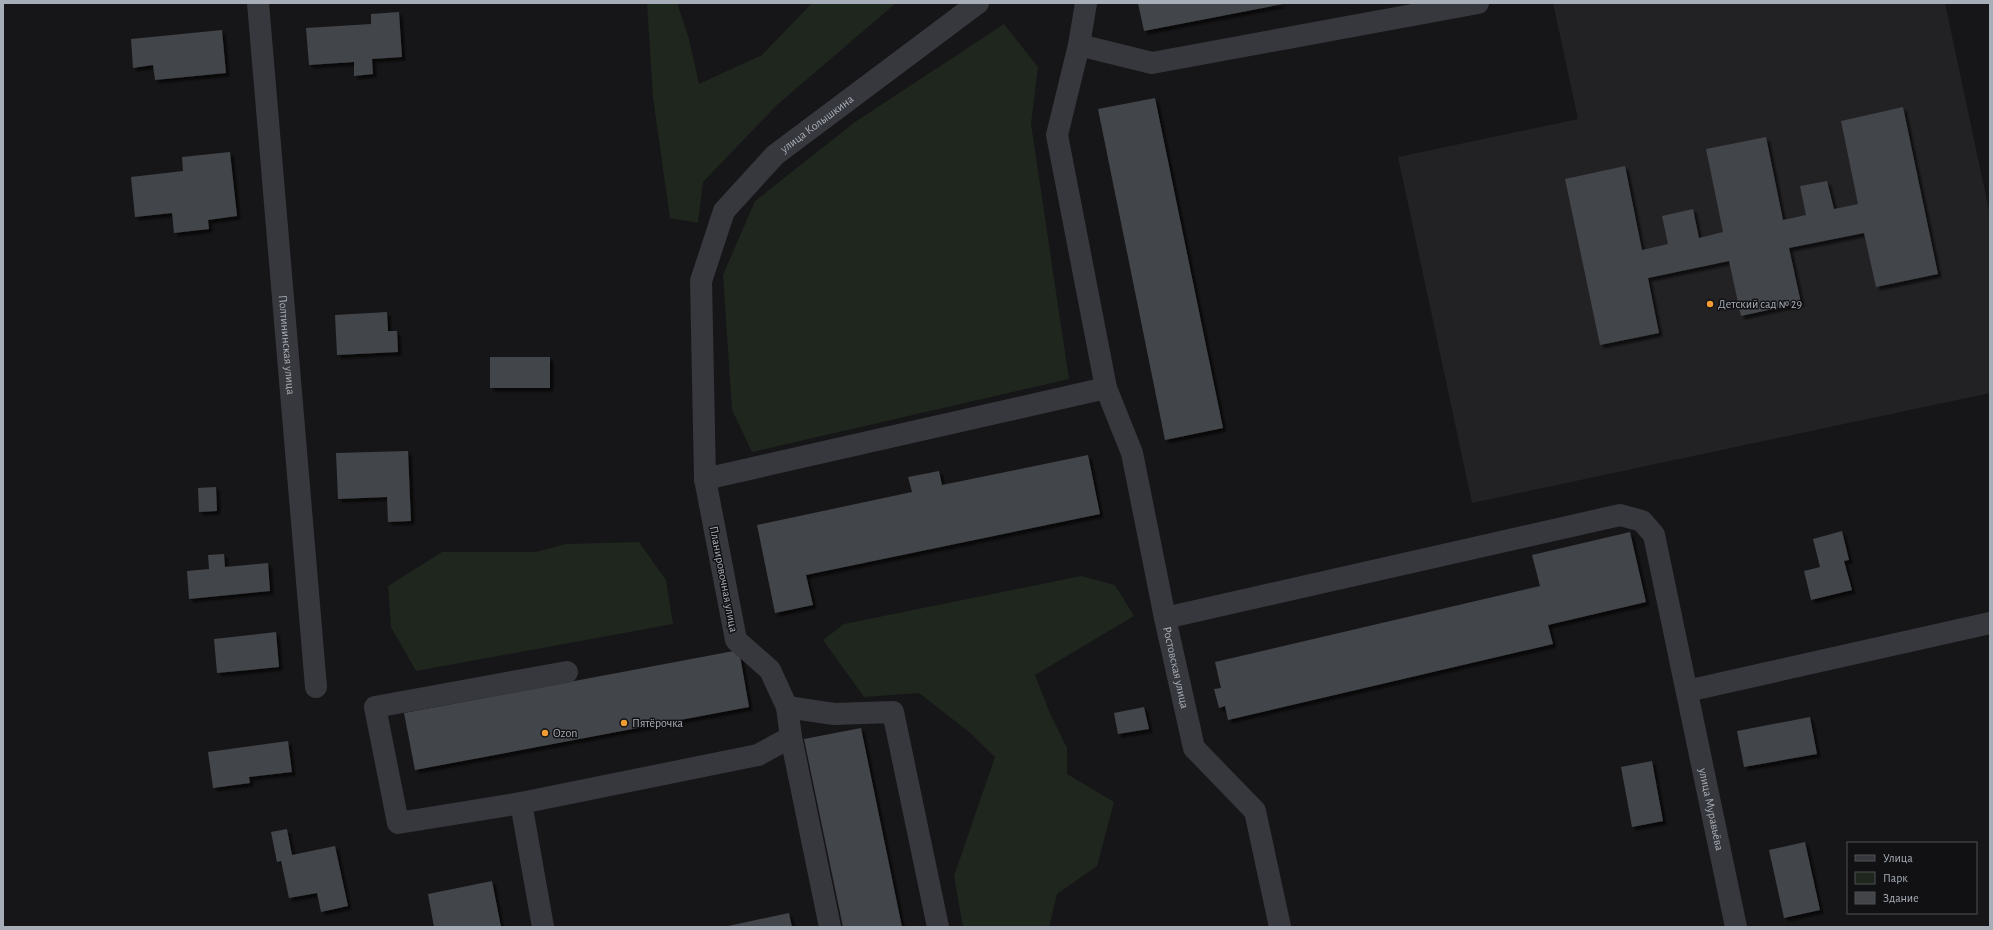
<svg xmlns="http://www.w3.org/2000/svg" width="1993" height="930" viewBox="0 0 1993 930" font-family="'Alegreya Sans',sans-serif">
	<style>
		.built { fill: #222225 }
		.green { fill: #1e261e }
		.building { fill: #424448; filter: url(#shadow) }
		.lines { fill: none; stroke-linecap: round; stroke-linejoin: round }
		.minor { stroke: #37383d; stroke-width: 22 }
		.poi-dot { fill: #f19c34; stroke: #111113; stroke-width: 1.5 }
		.labels { text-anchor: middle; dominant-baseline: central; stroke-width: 3; stroke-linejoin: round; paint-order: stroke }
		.street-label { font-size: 12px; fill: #a8aeb8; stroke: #111113 }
		.poi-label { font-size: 12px; fill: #a8aeb8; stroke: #111113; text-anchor: start }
	</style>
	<defs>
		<filter id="shadow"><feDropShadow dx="3.5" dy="3.5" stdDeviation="1" flood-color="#0009"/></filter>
	</defs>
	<rect width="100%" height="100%" fill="#161618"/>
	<path class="built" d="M1553 3H1945L1990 215V393L1472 503 1398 157 1578 119Z"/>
	<g class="green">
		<path d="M647 3H677L689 39 699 84 762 55 812 3H896L778 104 703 182 698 223 670 218 653 98Z"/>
		<path d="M1004 24 1038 67 1031 124 1069 379 752 452 732 410 723 275 755 201 855 122Z"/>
		<path d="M639 542 666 580 673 624 416 671 391 627 388 586 442 552H536L566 544Z"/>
		<path d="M1081 576 1115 585 1134 616 1035 675 1049 711 1067 748V774L1114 802 1097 866 1057 894 1049 927H963L954 876 995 757 969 732 919 693 864 697 823 640 844 624Z"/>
	</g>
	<g class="building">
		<path d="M1138 3H1283V4L1144 31Z"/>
		<path d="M399 12 402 57 372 59 373 74 354 76V62L309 65 306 28 371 24V14Z"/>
		<path d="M222 30 226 73 155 80 153 65 133 68 131 39Z"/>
		<path d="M1155 98 1223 428 1165 440 1098 109Z"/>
		<path d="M1903 107 1938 274 1876 287 1864 233 1789 248 1801 303 1741 316 1729 261 1648 278 1659 333 1600 345 1565 179 1625 166 1642 250 1668 244 1662 216 1693 209 1699 238 1723 232 1706 149 1766 137 1783 220 1806 215 1800 186 1827 181 1834 209 1858 204 1841 121Z"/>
		<path d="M230 152 237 216 208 220 209 229 174 233 172 213 135 217 131 177 183 171 182 157Z"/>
		<path d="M387 312 388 331H397L398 352 337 355 335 315Z"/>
		<rect x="490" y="357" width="60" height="31"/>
		<path d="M408 451 411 521 388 522 387 497 338 499 336 453Z"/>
		<path d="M1088 455 1100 514 806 575 813 605 775 613 757 525 912 492 908 477 939 471 942 485Z"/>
		<path d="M216 487 217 511 199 512 198 488Z"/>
		<path d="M1842 531 1849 560 1844 561 1852 590 1811 600 1804 571 1820 567 1813 539Z"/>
		<path d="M1630 532 1646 602 1548 625 1553 644 1228 720 1225 706 1219 708 1214 689 1221 688 1215 662 1540 586 1532 555Z"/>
		<path d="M224 554 225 567 268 563 270 591 189 599 187 571 209 569 208 555Z"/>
		<path d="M276 632 279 667 217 673 214 639Z"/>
		<path d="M739 650 749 707 415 770 404 713Z"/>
		<path d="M1144 707 1149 729 1118 734 1114 713Z"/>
		<path d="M1810 717 1817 754 1744 767 1737 731Z"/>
		<path d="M861 728 902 927H843L804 739Z"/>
		<path d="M288 741 292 772 249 777 250 783 213 788 208 752Z"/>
		<path d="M1652 761 1663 821 1632 827 1621 767Z"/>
		<path d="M287 829 292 855 335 846 348 906 321 912 317 893 289 898 281 861 277 862 271 832Z"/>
		<path d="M1805 842 1820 910 1784 918 1769 850Z"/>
		<path d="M492 881 501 927H434L428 894Z"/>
		<path d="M789 913 792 927H728V926Z"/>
	</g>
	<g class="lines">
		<g class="minor">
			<path id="s1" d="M258 3 316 687"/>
			<path d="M1079 45 1152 63 1478 3"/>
			<path id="s2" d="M1106 388 1132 453 1165 618 1194 748 1255 811 1280 927"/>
			<path d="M705 479 1106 388 1057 135 1079 45 1086 3"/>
			<path id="s3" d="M1165 618 1620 515 1642 521 1654 535 1736 927"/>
			<path d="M567 672 375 707 398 823 521 803 758 755 791 737"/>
			<path d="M1687 691 1990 623"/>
			<path d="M787 707 834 714 893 712 938 927"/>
			<path d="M521 803 543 927"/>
			<path id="s4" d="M830 927 791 737 787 707 770 670 736 640 705 479 701 281 724 211 775 155 978 3"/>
		</g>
	</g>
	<g class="poi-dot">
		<circle cx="1710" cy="304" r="4"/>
		<circle cx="624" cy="723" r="4"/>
		<circle cx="545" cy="733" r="4"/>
	</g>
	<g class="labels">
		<g class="street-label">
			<text stroke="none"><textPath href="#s4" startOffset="874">улица Колышкина</textPath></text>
			<text stroke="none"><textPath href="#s1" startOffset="343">Полтининская улица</textPath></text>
			<text transform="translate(724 579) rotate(79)">Планировочная улица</text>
			<text stroke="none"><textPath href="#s2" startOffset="289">Ростовская улица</textPath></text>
			<text stroke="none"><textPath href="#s3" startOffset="788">улица Муравьёва</textPath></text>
		</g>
		<g class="poi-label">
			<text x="1718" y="304">Детский сад № 29</text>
			<text x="632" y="723">Пятёрочка</text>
			<text x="553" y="733">Ozon</text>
		</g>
	</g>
	<rect width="1993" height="930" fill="none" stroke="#a8aeb8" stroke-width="8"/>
	<rect x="1847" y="842" width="130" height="72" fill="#111113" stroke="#4d5055"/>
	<rect x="1855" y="855" width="20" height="6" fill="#37383d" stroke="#4d5055"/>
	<text x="1883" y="862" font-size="12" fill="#a8aeb8">Улица</text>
	<rect x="1855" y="872" width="20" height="12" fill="#1e261e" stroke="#4d5055"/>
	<text x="1883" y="882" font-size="12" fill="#a8aeb8">Парк</text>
	<rect x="1855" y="892" width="20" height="12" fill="#424448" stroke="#4d5055"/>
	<text x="1883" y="902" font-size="12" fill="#a8aeb8">Здание</text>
</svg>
